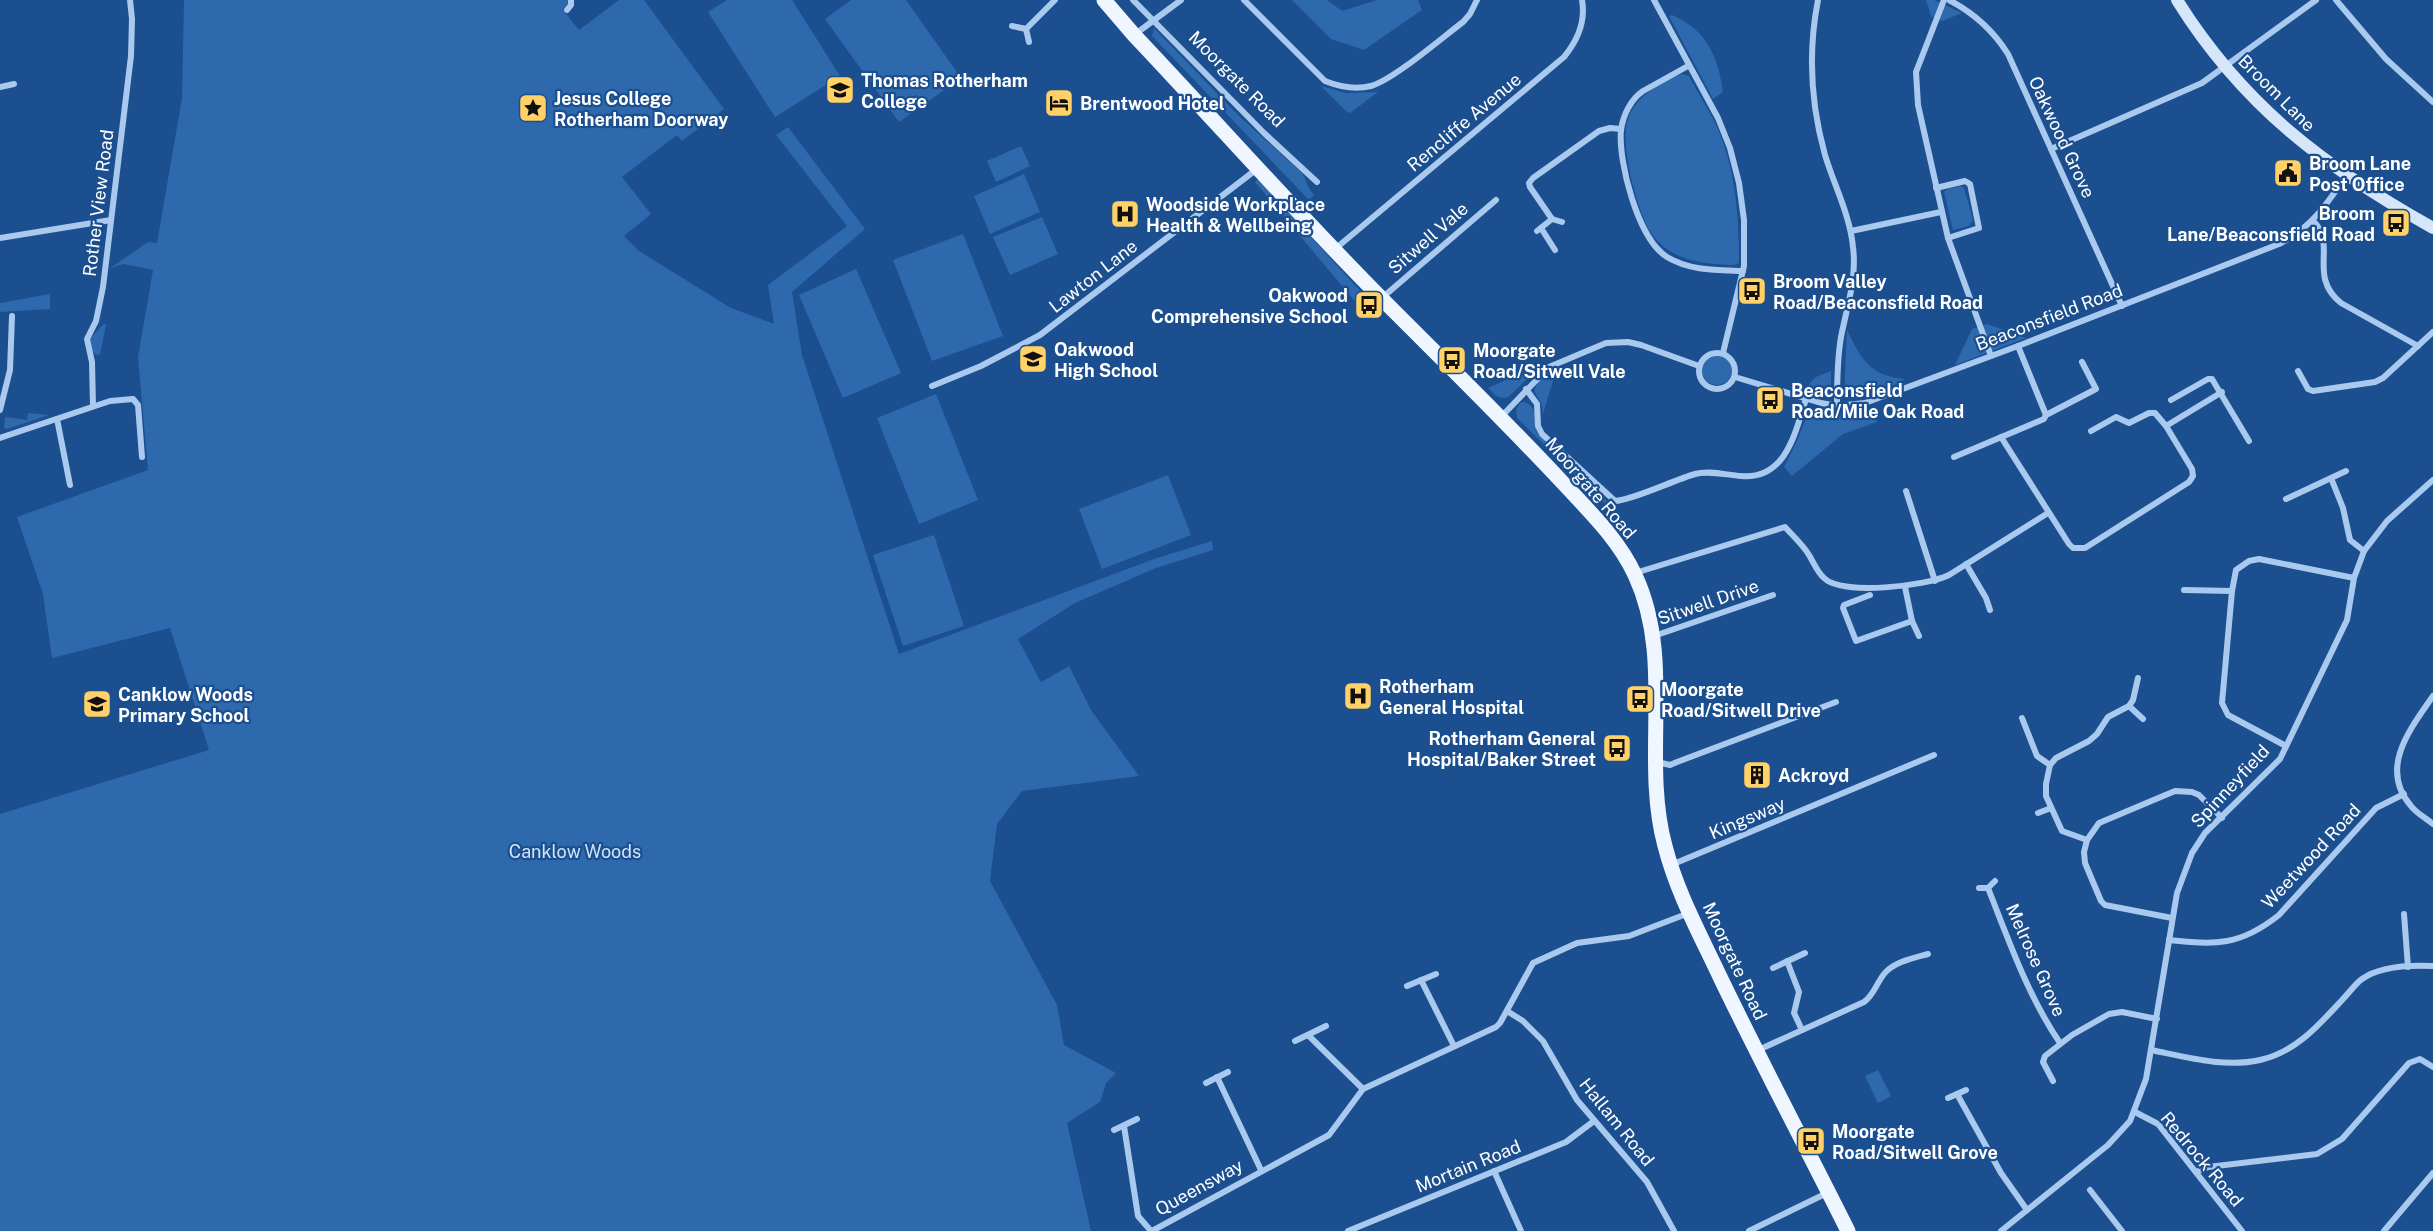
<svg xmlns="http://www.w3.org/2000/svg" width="2433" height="1231" viewBox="0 0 2433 1231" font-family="'Public Sans',sans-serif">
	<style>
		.green { fill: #2e69ad }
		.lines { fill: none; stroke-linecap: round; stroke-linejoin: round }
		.minor { stroke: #a9c9ee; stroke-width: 6 }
		.secondary { stroke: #d6e6fa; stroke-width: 12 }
		.primary { stroke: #f0f6ff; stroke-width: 15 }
		.labels { text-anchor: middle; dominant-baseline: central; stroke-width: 4.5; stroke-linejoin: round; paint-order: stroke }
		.street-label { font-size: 18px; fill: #fff; stroke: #1b4f8f }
		.poi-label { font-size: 18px; font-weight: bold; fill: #fff; stroke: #1b4f8f; text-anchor: start }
		.park-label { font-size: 18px; fill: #cfe3fa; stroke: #1b4f8f }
	</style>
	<rect width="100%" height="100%" fill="#1b4f8f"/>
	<g class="green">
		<path d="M184 0H568V4L563 10 579 30 619 0H644L724 109 682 141 677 135 622 177 651 214 624 236 639 251 731 308 774 324 768 285 847 226 776 135 788 127 865 229 792 292 802 355 899 654 1157 558 1212 541 1213 550 1156 568 1075 603 1018 639 1041 682 1069 666 1091 710 1139 776 1022 791 997 824 990 881 1057 1005 1064 1045 1116 1073 1106 1083 1100 1102 1067 1123 1091 1231H0V814L209 750 170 628 52 658 43 594 17 517 148 470 138 357 153 270 123 264 109 269 148 242 157 243 182 98Z"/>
		<path d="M727 0H792L840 76 775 117 708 12Z"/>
		<path d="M851 0H906L961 78 899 122 825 19Z"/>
		<path d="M1292 0H1327L1342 11 1377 0H1418L1422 10 1364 50 1331 39Z"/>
		<path d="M1926 0H1934L1962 13 1942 21 1931 16Z"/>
		<path d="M1672 15C1707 30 1718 57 1723 92L1713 99 1669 16Z"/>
		<path d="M1154 28 1239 116 1302 173C1307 181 1307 188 1314 195L1309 200 1152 36Z"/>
		<path d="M1682 74 1689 76C1698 93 1710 111 1718 129 1736 172 1739 217 1739 263L1734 265C1711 264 1688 263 1668 250 1661 245 1654 238 1649 230 1637 207 1619 144 1628 119 1636 96 1660 82 1682 74Z"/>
		<path d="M1321 86 1346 93 1378 92 1350 113 1347 112Z"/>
		<path d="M1021 146 1030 166 996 182 987 161Z"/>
		<path d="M1024 174 1040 212 990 234 974 196Z"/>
		<path d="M1258 179 1374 306 1363 311 1255 182Z"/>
		<path d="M1960 186 1964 188 1973 220 1969 226 1953 230 1944 192 1948 189Z"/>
		<path d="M1042 217 1058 254 1010 275 993 237Z"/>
		<path d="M963 234 1003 336 932 361 893 260Z"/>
		<path d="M856 269 901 373 843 398 799 295Z"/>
		<path d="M50 294V309L0 312V303Z"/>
		<path d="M104 324 106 325 100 354 96 355 92 350 90 338Z"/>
		<path d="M1987 324 2026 338 1955 365 1972 329Z"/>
		<path d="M1847 330C1861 359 1870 376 1905 379 1892 387 1858 405 1844 396Z"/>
		<circle cx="1717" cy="370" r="15"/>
		<path d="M1537 366 1539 368 1508 397C1498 400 1494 394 1488 388Z"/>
		<path d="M1557 367 1543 414C1542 399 1539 402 1535 392 1533 382 1549 371 1557 367Z"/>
		<path d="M1831 371V394L1824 397 1803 390 1816 377Z"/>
		<path d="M936 394 978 500 919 524 877 418Z"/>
		<path d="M1525 402C1540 409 1532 423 1539 435L1609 503 1607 506 1517 418 1516 410 1520 403Z"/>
		<path d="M1873 409 1877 422 1843 434 1792 476 1784 467 1796 443 1809 411 1847 413Z"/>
		<path d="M28 413 49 415 7 429 4 428 5 417 27 420Z"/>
		<path d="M1168 475 1191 535 1102 569 1079 509Z"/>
		<path d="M934 535 964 626 903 646 873 555Z"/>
		<path d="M1878 1070 1891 1096 1878 1103 1865 1076Z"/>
	</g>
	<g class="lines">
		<g class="minor">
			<path d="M1133 0 1264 133 1317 182"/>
			<path d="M1244 0 1325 81C1340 87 1355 90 1371 86 1393 80 1443 37 1463 22L1470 14 1477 0"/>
			<path d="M1654 0 1718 118 1730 148 1739 183 1744 220V266L1723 353"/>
			<path d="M1818 0C1808 51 1811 105 1825 155 1834 185 1850 215 1853 247 1857 279 1847 306 1841 337 1837 360 1837 383 1837 406"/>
			<path d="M1944 0 1916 72 1918 105 1948 238 1991 356"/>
			<path d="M1949 0C1974 13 1993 30 2008 54L2122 306"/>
			<path d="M2336 0 2386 59 2433 102"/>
			<path d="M567 10 571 5V0"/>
			<path d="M1012 26 1026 29 1029 42"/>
			<path d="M1026 29 1055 0"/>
			<path d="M1134 35 1181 0"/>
			<path d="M1688 66 1643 91C1631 99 1623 115 1621 130 1618 162 1638 239 1667 257 1690 271 1717 270 1743 271"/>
			<path d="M0 87 14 84"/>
			<path d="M2051 149 2202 83 2316 0"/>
			<path d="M1936 188 1965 181 1970 184 1979 228 1948 238"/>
			<path d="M1552 219 1530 187 1529 183 1533 178 1599 131 1610 128 1621 129"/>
			<path d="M2313 221C2338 244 2307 276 2341 303L2418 346"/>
			<path d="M1541 228 1555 250"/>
			<path d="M1537 231 1552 219 1562 222"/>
			<path d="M1851 231 1941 212"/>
			<path d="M0 238 111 220"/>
			<path d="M1335 249 1564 57C1578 40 1586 22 1582 0"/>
			<path d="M1383 297 1496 200"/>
			<circle cx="1717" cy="371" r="18"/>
			<path d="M2298 371 2308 389 2313 391 2375 382 2383 378 2433 332"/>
			<path d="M1735 377 1821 403 1837 406 1865 403 2018 346 2279 244C2311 228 2327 204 2346 176"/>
			<path d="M932 386 981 366 1040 335 1257 169"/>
			<path d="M1526 389 1537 404 1538 426 1542 434 1615 501C1633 500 1674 480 1695 474 1709 470 1726 475 1741 476 1786 480 1795 433 1806 399"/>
			<path d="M2171 400 2208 379H2212L2249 441"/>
			<path d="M93 406 92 362 87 339 96 321 103 287 131 56 132 19 130 0"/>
			<path d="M0 410 10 370 12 316"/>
			<path d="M2046 415 2096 389 2082 362"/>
			<path d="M1500 418 1549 367 1606 343 1628 342 1641 345 1699 366"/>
			<path d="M57 419 70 485"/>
			<path d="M2091 431 2116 417 2129 423 2149 413H2155L2166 426 2222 392"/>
			<path d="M2001 437 2069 544 2073 548H2085L2189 482 2193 476 2192 469 2166 426"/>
			<path d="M0 438 110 401 133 399 138 405 142 457"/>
			<path d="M1954 457 2044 419 2046 415 2018 346"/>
			<path d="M2331 478 2343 508 2350 540 2364 551"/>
			<path d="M1906 491 1935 581"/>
			<path d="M2286 499 2346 471"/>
			<path d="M1966 564 1986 598 1990 610"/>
			<path d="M1635 573 1785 527C1793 536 1803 545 1809 555 1814 563 1817 572 1824 578 1842 596 1927 586 1949 575L2048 513"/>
			<path d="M1905 587 1912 621 1919 636"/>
			<path d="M2184 590 2232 591"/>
			<path d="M1870 595 1844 605 1843 608 1856 641 1912 621"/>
			<path d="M1654 636 1773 595"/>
			<path d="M2433 696C2411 728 2378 768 2411 806 2416 813 2426 818 2433 824"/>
			<path d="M2129 706 2143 719"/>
			<path d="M2022 718 2037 756 2050 765"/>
			<path d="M2286 746 2228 715 2222 703 2232 591 2236 570 2249 561 2259 559 2354 578"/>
			<path d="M1657 762 1670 765 1677 762 1836 702"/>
			<path d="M2038 813 2051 808"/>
			<path d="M2087 840 2062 831 2046 796V784L2050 765 2056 758 2089 741 2097 734 2108 717 2129 706 2133 700 2138 678"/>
			<path d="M1671 865 1934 755"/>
			<path d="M1979 888H1988L1995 881"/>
			<path d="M1988 888C2009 941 2028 996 2060 1043"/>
			<path d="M2404 914 2408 967"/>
			<path d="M2172 918 2105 905 2101 901 2085 863 2084 852 2087 840 2099 823 2175 791 2192 792 2199 795 2222 818"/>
			<path d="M2169 940C2216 945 2240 946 2279 915L2376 808 2404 794"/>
			<path d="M1787 961 1799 992 1794 1013 1802 1030"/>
			<path d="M1773 968 1805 953"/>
			<path d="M1421 980 1454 1046"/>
			<path d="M1407 986 1436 974"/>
			<path d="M1507 1011 1523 1021 1543 1041 1577 1100 1647 1182 1674 1231"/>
			<path d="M1308 1035 1363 1089"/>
			<path d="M1295 1041 1326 1026"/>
			<path d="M2151 1050C2186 1057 2224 1068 2260 1060 2296 1052 2319 1025 2343 999 2349 993 2355 984 2362 979 2380 966 2411 965 2433 966"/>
			<path d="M1756 1051 1864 1002C1874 995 1876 984 1884 974 1894 962 1913 958 1928 954"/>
			<path d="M1217 1077 1261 1170"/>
			<path d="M2053 1081 2043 1062 2045 1056 2072 1035 2109 1014 2122 1012 2157 1019"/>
			<path d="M1206 1083 1228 1072"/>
			<path d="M1957 1094 2001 1173 2027 1210"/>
			<path d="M1948 1098 1966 1090"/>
			<path d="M2135 1112 2158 1124 2242 1231"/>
			<path d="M1124 1126 1138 1216 1151 1231"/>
			<path d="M1114 1130 1137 1119"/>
			<path d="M1494 1171 1521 1231"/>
			<path d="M2196 1172 2208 1167 2317 1154 2342 1139 2409 1063 2420 1059 2433 1067"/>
			<path d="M2090 1190 2122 1231"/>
			<path d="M1152 1231 1329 1135 1363 1089 1496 1027 1500 1023 1533 963 1577 943 1629 936 1689 913"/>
			<path d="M1348 1231 1566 1142 1594 1121"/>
			<path d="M1749 1231 1827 1193"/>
			<path d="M2001 1231 2108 1145 2130 1121 2146 1079 2177 893 2192 853 2205 833 2280 759 2347 620 2354 578 2364 551 2387 521 2433 480"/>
			<path d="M2384 1231 2433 1173"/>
		</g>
		<path class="secondary" d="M2177 0C2243 106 2326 168 2433 228"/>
		<path class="primary" d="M1104 0 1134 35C1222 128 1306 224 1397 314 1453 370 1510 426 1564 484 1590 512 1619 540 1635 575 1675 660 1641 758 1665 846 1677 893 1701 936 1721 979 1762 1064 1806 1147 1848 1231"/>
	</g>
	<defs>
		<g id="university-square" transform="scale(1.5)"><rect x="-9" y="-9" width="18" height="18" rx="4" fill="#ffd166" stroke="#1b4f8f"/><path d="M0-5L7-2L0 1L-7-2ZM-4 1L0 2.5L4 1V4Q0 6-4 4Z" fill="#111"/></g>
		<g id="hotel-square" transform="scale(1.5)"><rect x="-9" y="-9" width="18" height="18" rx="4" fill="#ffd166" stroke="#1b4f8f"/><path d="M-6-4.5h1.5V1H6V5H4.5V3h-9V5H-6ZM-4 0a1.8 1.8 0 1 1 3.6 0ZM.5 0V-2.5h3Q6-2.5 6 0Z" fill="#111"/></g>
		<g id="sight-square" transform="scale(1.5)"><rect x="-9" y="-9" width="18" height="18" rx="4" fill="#ffd166" stroke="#1b4f8f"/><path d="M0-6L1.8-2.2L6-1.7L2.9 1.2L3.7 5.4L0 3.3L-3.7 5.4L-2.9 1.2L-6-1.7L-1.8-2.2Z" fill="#111"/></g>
		<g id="civic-square" transform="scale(1.5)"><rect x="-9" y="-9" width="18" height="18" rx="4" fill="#ffd166" stroke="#1b4f8f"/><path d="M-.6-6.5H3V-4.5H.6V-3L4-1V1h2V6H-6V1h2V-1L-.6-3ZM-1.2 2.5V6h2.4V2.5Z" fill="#111"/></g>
		<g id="hospital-square" transform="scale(1.5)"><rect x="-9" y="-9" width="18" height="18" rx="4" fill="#ffd166" stroke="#1b4f8f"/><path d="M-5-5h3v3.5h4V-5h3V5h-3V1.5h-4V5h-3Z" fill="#111"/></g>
		<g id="bus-square" transform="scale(1.5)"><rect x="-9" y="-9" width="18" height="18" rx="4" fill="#ffd166" stroke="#1b4f8f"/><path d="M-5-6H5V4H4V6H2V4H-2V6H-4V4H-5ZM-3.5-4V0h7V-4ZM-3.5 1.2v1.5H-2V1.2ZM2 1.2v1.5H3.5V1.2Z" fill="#111"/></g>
		<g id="school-square" transform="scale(1.5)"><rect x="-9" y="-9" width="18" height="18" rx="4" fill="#ffd166" stroke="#1b4f8f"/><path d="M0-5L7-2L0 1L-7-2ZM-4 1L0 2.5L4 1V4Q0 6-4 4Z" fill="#111"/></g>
		<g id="building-square" transform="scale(1.5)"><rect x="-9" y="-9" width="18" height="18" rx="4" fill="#ffd166" stroke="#1b4f8f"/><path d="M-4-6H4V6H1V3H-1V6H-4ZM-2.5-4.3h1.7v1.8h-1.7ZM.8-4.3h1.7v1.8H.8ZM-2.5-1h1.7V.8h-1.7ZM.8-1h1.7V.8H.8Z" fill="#111"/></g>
	</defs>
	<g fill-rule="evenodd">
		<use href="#university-square" x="840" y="90"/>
		<use href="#hotel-square" x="1059" y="103"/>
		<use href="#sight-square" x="533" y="108"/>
		<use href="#civic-square" x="2288" y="173"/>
		<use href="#hospital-square" x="1125" y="214"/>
		<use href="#bus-square" x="2396" y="223"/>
		<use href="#bus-square" x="1752" y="291"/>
		<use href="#bus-square" x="1369" y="305"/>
		<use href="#school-square" x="1033" y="359"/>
		<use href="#bus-square" x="1452" y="360"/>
		<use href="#bus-square" x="1770" y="400"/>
		<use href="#hospital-square" x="1358" y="696"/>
		<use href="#bus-square" x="1640" y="699"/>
		<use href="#school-square" x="97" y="704"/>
		<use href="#bus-square" x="1617" y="748"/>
		<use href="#building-square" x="1757" y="775"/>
		<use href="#bus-square" x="1811" y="1141"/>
	</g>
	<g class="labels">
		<g class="street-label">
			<text transform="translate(1237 79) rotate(45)">Moorgate Road</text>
			<text transform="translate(2277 93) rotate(45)">Broom Lane</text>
			<text transform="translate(1464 122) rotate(-40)">Rencliffe Avenue</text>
			<text transform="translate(2062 137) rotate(65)">Oakwood Grove</text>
			<text transform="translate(98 203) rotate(-83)">Rother View Road</text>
			<text transform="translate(1428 238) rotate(-41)">Sitwell Vale</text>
			<text transform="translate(1093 276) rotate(-38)">Lawton Lane</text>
			<text transform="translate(2049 317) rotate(-21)">Beaconsfield Road</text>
			<text transform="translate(1591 488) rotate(49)">Moorgate Road</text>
			<text transform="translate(1708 602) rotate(-19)">Sitwell Drive</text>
			<text transform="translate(2230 786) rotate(-47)">Spinneyfield</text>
			<text transform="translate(1747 818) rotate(-23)">Kingsway</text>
			<text transform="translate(2311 856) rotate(-47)">Weetwood Road</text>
			<text transform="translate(2036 960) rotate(66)">Melrose Grove</text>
			<text transform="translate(1735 961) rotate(65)">Moorgate Road</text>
			<text transform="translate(1617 1122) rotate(51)">Hallam Road</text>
			<text transform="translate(2202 1159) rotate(50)">Redrock Road</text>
			<text transform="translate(1468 1166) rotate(-22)">Mortain Road</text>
			<text transform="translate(1199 1187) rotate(-29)">Queensway</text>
		</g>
		<g class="poi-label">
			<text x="861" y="80">Thomas Rotherham<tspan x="861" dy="21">College</tspan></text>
			<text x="554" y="98">Jesus College<tspan x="554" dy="21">Rotherham Doorway</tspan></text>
			<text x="1080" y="103">Brentwood Hotel</text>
			<text x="2309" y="163">Broom Lane<tspan x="2309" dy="21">Post Office</tspan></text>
			<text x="1146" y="204">Woodside Workplace<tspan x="1146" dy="21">Health &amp; Wellbeing</tspan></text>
			<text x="2375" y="213" text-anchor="end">Broom<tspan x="2375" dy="21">Lane/Beaconsfield Road</tspan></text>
			<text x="1773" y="281">Broom Valley<tspan x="1773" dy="21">Road/Beaconsfield Road</tspan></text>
			<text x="1348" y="295" text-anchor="end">Oakwood<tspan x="1348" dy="21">Comprehensive School</tspan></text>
			<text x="1054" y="349">Oakwood<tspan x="1054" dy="21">High School</tspan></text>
			<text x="1473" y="350">Moorgate<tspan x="1473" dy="21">Road/Sitwell Vale</tspan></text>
			<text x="1791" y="390">Beaconsfield<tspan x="1791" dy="21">Road/Mile Oak Road</tspan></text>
			<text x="1379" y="686">Rotherham<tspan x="1379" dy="21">General Hospital</tspan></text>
			<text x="1661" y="689">Moorgate<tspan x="1661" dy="21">Road/Sitwell Drive</tspan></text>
			<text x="118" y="694">Canklow Woods<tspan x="118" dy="21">Primary School</tspan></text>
			<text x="1596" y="738" text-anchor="end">Rotherham General<tspan x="1596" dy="21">Hospital/Baker Street</tspan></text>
			<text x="1778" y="775">Ackroyd</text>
			<text x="1832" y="1131">Moorgate<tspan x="1832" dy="21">Road/Sitwell Grove</tspan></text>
		</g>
		<g class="park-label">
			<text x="575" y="851">Canklow Woods</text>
		</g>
	</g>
</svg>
